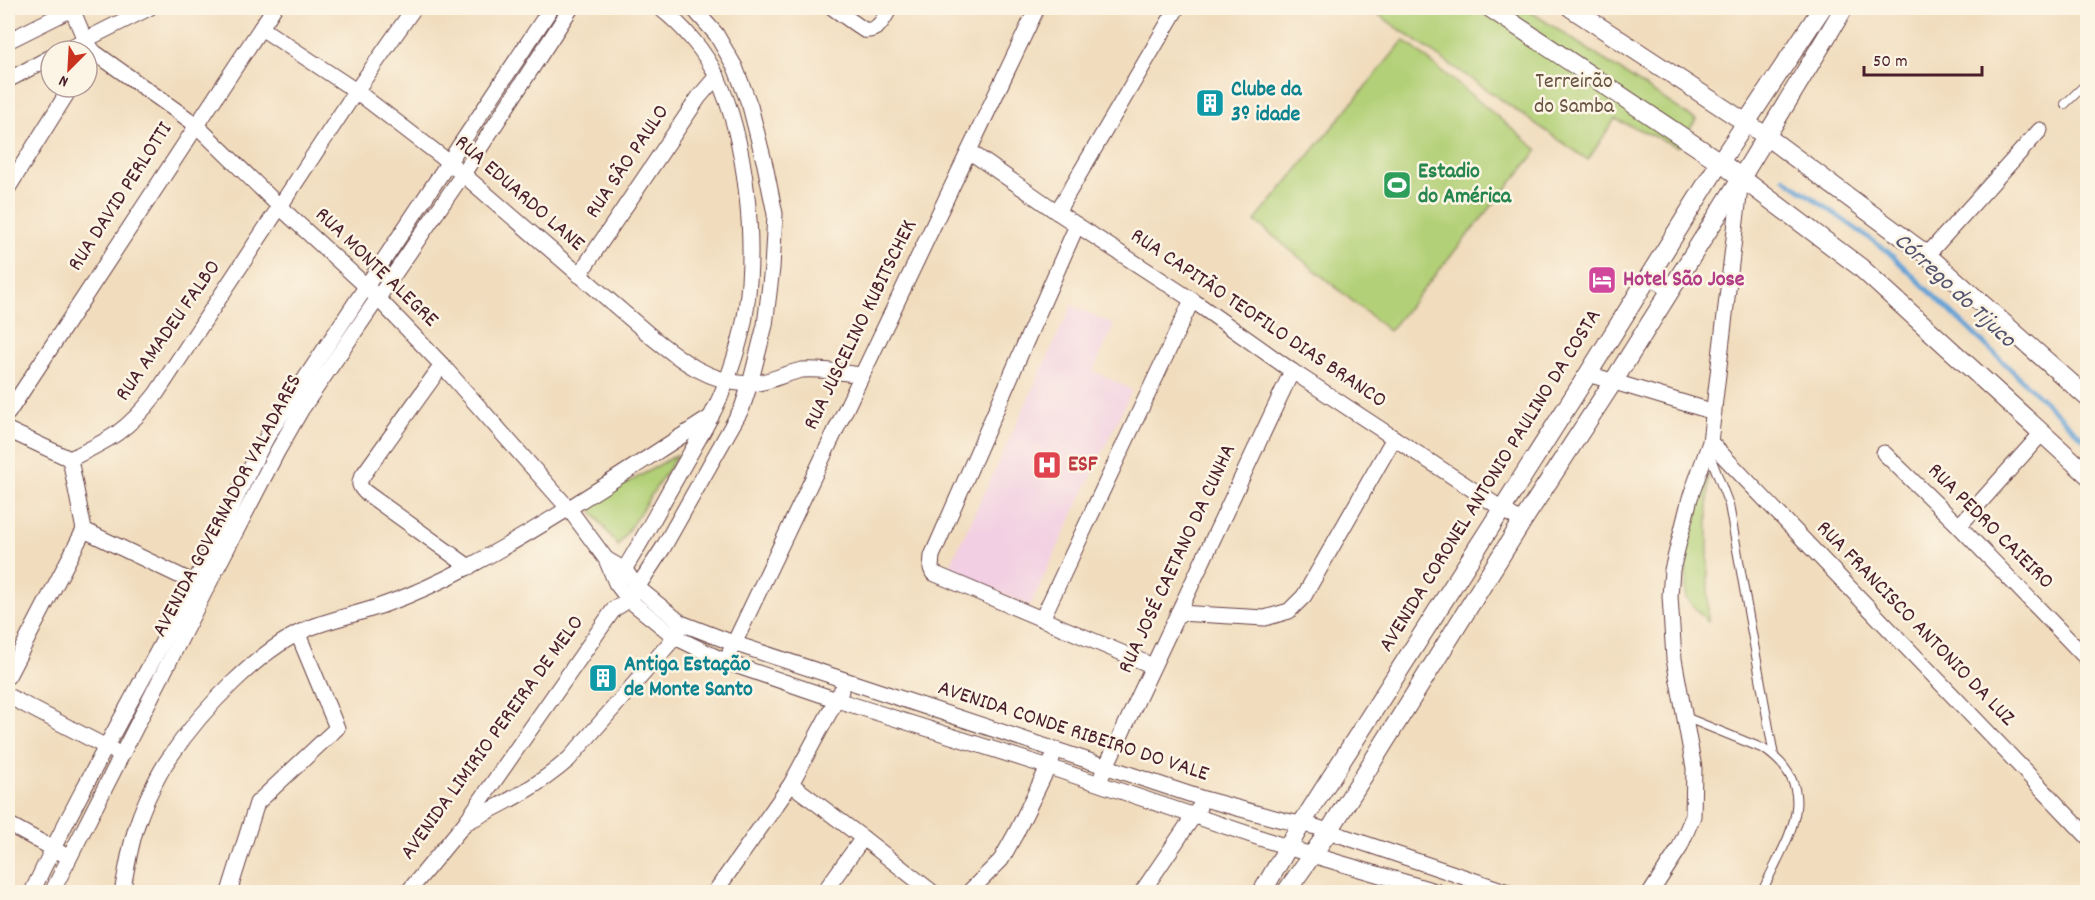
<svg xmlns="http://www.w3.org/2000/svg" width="2095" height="900" viewBox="0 0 2095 900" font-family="Dekko,sans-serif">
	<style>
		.built { fill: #f2cfe2 }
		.green { fill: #b2d077; stroke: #7e7851; stroke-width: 1.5 }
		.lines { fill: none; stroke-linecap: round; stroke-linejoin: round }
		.stream { stroke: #63a2d6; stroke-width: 4.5 }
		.service-casing { stroke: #633c41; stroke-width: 10 }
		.minor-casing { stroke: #633c41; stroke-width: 17 }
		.tertiary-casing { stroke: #633c41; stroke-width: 20 }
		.service { stroke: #fff; stroke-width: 8 }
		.minor { stroke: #fff; stroke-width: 15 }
		.tertiary { stroke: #fff; stroke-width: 18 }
		.labels { text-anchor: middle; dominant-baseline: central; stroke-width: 5; stroke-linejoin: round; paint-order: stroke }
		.park-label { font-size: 22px; fill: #695442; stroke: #fcf5e5 }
		.culture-label { font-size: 22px; font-weight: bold; fill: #0d838f; stroke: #fcf5e5; text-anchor: start }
		.street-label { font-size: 22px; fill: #4a1f2b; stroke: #fcf5e5 }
		.leisure-label { font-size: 22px; font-weight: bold; fill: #27864d; stroke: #fcf5e5; text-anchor: start }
		.hotel-label { font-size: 22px; font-weight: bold; fill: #b23c85; stroke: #fcf5e5; text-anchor: start }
		.health-label { font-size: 22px; font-weight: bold; fill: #be3a42; stroke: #fcf5e5; text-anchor: start }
		.water-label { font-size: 24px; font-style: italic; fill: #54536f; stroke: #fcf5e5 }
	</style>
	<rect width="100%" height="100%" fill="#fcf5e5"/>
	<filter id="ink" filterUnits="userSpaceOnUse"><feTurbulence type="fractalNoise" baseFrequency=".0167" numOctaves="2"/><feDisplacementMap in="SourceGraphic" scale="12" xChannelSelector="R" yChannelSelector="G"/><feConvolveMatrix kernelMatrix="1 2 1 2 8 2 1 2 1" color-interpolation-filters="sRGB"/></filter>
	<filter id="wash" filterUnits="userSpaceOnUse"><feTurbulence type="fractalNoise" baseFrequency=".008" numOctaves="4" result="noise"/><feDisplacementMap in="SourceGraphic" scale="24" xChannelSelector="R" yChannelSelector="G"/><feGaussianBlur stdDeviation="1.35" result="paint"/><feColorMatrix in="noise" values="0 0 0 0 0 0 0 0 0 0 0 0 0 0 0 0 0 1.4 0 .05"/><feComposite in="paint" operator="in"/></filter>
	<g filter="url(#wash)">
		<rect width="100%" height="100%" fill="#f1ddbe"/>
		<path class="built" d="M1072 305 1114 325 1093 371 1132 390 1030 606 949 568Z"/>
		<g class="green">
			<path d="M1369 8H1525L1696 120 1678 147 1615 119 1588 160Z"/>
			<path d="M1404 40 1538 150 1389 331 1255 221Z"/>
			<path d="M678 454 618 546 588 506Z"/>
			<path d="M1708 457V622L1686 598V551L1694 499Z"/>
		</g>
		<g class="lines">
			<path class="stream" d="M1784 178 1886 250 2088 443"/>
		</g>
	</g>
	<g filter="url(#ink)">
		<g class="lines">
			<g class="service-casing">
				<g id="service">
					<path d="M2065 104 2088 82"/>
					<path d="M1708 450 1729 505 1774 756"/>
					<path d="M1685 717 1764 749C1826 791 1784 842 1762 892"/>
				</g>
			</g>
			<g class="minor-casing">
				<g id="minor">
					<path d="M833 8 864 30C879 32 883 19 890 8"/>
					<path d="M72 9 85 40 94 52 195 124 281 208 367 287 442 365 569 509 606 559 616 583 629 600 675 637 726 662 837 700 1049 767 1302 852 1438 892"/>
					<path d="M261 28 356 91 450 163 653 338C682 361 709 382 748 384 763 385 785 373 802 370 822 368 843 373 862 375"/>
					<path d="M8 41 74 8"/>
					<path d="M63 51 149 8"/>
					<path d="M8 80 51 57"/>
					<path d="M969 151 1057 212 1192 300 1292 371 1522 522"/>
					<path d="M8 188 71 87"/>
					<path d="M1057 212 1177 8"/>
					<path d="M1077 225 932 556 931 568 933 573 1153 666"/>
					<path d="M1927 255 2040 130"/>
					<path d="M579 275 699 97 717 76"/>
					<path d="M1649 276 1670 290"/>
					<path d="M442 365 363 475C358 483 359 486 365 492L469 567"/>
					<path d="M1588 374 1714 412"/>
					<path d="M8 413 274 8"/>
					<path d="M8 430 70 459"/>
					<path d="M1710 442 2088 837"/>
					<path d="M1884 453 1959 526 2088 660"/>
					<path d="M1959 526 2042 433"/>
					<path d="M84 530 203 587"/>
					<path d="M606 559 625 570 637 587 681 623 733 643 1204 799 1282 820 1316 827 1508 892"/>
					<path d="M620 576C641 544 658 510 677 477 694 446 715 414 727 380 735 358 743 333 746 310 756 241 747 141 717 77 705 51 682 25 660 8"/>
					<path d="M1178 613 1265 618 1289 611 1304 596 1394 438"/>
					<path d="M1042 619 1192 300"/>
					<path d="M730 652 1037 8"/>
					<path d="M8 676 84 530 70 459C111 439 127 431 156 394L356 91 414 8"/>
					<path d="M8 696 114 751"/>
					<path d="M1102 775 1292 371"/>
					<path d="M791 784 863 838 932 892"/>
					<path d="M467 822C505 803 537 787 569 759L675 637 679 628"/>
					<path d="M8 824 61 853"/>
					<path d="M32 892C81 788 139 688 193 585 221 534 242 480 271 430L551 8"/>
					<path d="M52 892 206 589 277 452 301 410 463 174 571 8"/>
					<path d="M122 892C127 869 130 844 138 822 144 804 159 772 170 757 201 711 260 647 312 627 336 618 362 613 386 604 414 594 442 581 468 567 552 522 631 468 711 417"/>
					<path d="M229 892 257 803 337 728 298 634"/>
					<path d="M408 892 465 823 614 609 629 600 663 548 742 408 750 384 765 325 772 268 775 214 765 165 750 106 735 67 716 34 693 8"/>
					<path d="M715 892 791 784 841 691"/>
					<path d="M824 892 863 838"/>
					<path d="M969 892 1001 860 1016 833 1052 759"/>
					<path d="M1142 892 1199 808"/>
					<path d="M1651 892 1679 849 1693 816 1694 768 1674 659 1670 596 1672 570 1690 498 1710 442 1741 179"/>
				</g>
			</g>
			<g class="tertiary-casing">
				<g id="tertiary">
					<path d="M1490 8 1720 162 1860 267 2088 475"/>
					<path d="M1571 8 1766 136 1927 255 2088 398"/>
					<path d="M1262 892 1302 823 1588 374 1720 162 1822 8"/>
					<path d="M1286 892 1329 831 1522 522 1613 382 1741 178 1844 8"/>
				</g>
			</g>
			<use href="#service" class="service"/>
			<use href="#minor" class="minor"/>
			<use href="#tertiary" class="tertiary"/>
		</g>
	</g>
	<defs>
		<g id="building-square" transform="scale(1.5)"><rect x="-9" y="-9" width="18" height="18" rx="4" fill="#0f9aa8" stroke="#fcf5e5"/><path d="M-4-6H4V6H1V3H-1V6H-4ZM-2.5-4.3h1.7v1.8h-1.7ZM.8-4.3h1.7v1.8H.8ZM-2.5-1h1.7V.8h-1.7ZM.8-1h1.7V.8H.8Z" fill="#fff"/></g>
		<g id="stadium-square" transform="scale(1.5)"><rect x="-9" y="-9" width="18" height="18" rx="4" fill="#2e9e5b" stroke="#fcf5e5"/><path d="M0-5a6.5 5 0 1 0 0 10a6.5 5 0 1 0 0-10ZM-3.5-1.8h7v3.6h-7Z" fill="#fff"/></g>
		<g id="hotel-square" transform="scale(1.5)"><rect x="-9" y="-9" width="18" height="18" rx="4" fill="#d1479c" stroke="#fcf5e5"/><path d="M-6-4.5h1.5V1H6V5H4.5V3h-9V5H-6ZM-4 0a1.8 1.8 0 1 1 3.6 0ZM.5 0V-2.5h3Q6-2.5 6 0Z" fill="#fff"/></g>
		<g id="hospital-square" transform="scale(1.5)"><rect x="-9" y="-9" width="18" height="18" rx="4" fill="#e0444e" stroke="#fcf5e5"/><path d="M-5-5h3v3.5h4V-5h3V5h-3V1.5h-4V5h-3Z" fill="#fff"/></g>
	</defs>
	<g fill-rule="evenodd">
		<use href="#building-square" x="1210" y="103"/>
		<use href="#stadium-square" x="1397" y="185"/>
		<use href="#hotel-square" x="1602" y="280"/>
		<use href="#hospital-square" x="1047" y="465"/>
		<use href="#building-square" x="603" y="678"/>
	</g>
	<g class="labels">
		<g class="park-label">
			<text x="1574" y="82">Terreirão<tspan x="1574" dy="25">do Samba</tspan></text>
		</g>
		<g class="culture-label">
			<text x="1231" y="90">Clube da<tspan x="1231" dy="25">3º idade</tspan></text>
			<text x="624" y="665">Antiga Estação<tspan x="624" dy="25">de Monte Santo</tspan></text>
		</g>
		<g class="street-label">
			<text transform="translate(628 162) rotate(-56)">RUA SÃO PAULO</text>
			<text transform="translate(519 194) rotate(41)">RUA EDUARDO LANE</text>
			<text transform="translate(121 197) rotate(-57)">RUA DAVID PERLOTTI</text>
			<text transform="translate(376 268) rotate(44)">RUA MONTE ALEGRE</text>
			<text transform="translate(1258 319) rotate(34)">RUA CAPITÃO TEOFILO DIAS BRANCO</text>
			<text transform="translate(861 325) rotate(-64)">RUA JUSCELINO KUBITSCHEK</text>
			<text transform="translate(169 331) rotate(-55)">RUA AMADEU FALBO</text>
			<text transform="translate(1491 481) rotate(-58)">AVENIDA CORONEL ANTONIO PAULINO DA COSTA</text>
			<text transform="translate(228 506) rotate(-62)">AVENIDA GOVERNADOR VALADARES</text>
			<text transform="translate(1990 527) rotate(45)">RUA PEDRO CAIEIRO</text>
			<text transform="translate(1178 559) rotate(-65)">RUA JOSÉ CAETANO DA CUNHA</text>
			<text transform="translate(1915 624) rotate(46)">RUA FRANCISCO ANTONIO DA LUZ</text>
			<text transform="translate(1073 732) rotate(18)">AVENIDA CONDE RIBEIRO DO VALE</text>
			<text transform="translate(493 738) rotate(-54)">AVENIDA LIMIRIO PEREIRA DE MELO</text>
		</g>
		<g class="leisure-label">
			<text x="1418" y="172">Estadio<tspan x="1418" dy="25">do América</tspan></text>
		</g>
		<g class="hotel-label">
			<text x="1623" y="280">Hotel São Jose</text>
		</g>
		<g class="health-label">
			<text x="1068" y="465">ESF</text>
		</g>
		<g class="water-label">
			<text transform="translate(1954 291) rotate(43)">Córrego do Tijuco</text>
		</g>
	</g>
	<rect width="2095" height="900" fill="none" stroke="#fcf5e5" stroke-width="30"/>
	<g transform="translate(69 69) rotate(204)"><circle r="28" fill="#fcf5e5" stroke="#b59f9b" stroke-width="1.5"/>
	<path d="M0-4.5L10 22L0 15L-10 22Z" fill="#c8321e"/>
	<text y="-9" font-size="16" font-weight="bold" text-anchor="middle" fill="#4a1f2b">N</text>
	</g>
	<path d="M1864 66v9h118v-9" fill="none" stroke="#4a1f2b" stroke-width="3"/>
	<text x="1873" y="66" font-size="18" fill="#4a1f2b" stroke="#fcf5e5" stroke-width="4.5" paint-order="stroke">50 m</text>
</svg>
